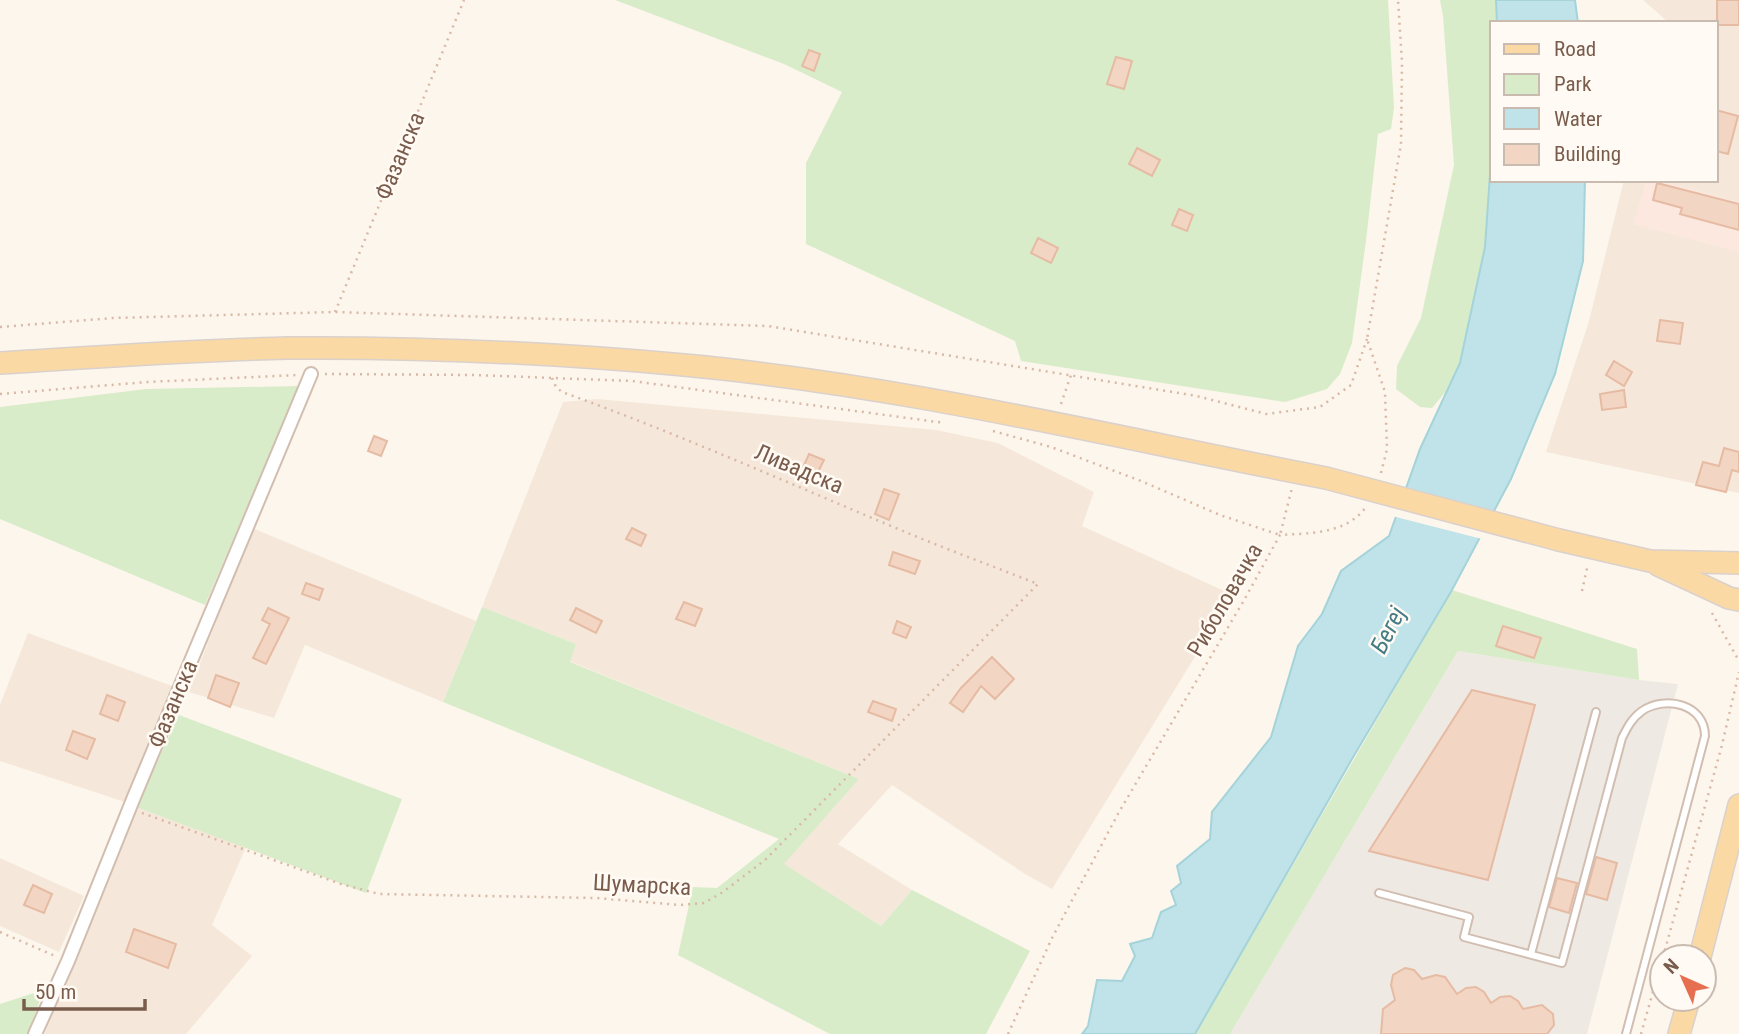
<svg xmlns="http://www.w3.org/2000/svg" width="1739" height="1034" viewBox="0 0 1739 1034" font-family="'Roboto Condensed',sans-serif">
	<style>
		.residential { fill: #f5e8da }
		.commercial { fill: #fde8e0 }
		.industrial { fill: #efe9e4 }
		.green { fill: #d8ecc9 }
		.water { fill: #bfe3e8; stroke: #a5d3da; stroke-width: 2 }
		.pier { fill: #fdf6ec }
		.building { fill: #f3d5c3; stroke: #e6bba3; stroke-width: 2 }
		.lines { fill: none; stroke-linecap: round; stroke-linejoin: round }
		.service-casing { stroke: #d1beb0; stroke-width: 10 }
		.minor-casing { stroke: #d1beb0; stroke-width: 16 }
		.primary-casing { stroke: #dad1cd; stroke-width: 24 }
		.path { stroke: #d9b8a5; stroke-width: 2.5; stroke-dasharray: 2 5; stroke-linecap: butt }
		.service { stroke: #fff; stroke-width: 6 }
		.minor { stroke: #fff; stroke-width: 12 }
		.primary { stroke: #fbd9a5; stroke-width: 21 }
		.primary-bridge-casing { stroke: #dad1cd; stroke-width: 24; stroke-linecap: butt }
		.primary-bridge { stroke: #fbd9a5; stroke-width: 21 }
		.labels { text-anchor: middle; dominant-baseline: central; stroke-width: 5; stroke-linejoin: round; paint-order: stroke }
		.street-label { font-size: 23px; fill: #7a5c4d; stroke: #fffaf3 }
		.water-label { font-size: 24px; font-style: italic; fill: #437c86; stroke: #fffaf3 }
	</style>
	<rect width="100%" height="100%" fill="#fdf6ec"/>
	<g class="residential">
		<path d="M1643 0H1739V493L1546 452 1589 321 1624 180H1716V23H1664L1665 19Z"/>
		<path d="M597 399 936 430 998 443 1094 492 1082 526 1233 595 1052 889 1025 874 892 785 838 844 912 890 881 926 783 864 859 779 569 661 576 644 482 607 563 402Z"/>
		<path d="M252 528 476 621 443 702 305 645 274 718 189 692Z"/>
		<path d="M28 633 172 686 125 802 0 761V705Z"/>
		<path d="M136 807 246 847 212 925 252 956 186 1034H45L57 995Z"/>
		<path d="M0 858 84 896 59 952 0 926Z"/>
	</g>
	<path class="commercial" d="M1646 180H1657L1739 202V252L1634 224Z"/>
	<path class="industrial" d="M1458 651 1639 680 1678 684 1587 1034H1230Z"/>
	<g class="green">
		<path d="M615 0H1388L1394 108 1391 129 1378 134 1366 241 1352 343 1340 374 1327 389 1285 402 1021 361 1015 341 806 244V163L842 92 784 64Z"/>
		<path d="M1440 0H1496L1497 23H1492V145L1485 246 1460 363 1447 390 1432 408 1420 407 1396 389 1397 366 1421 318 1454 165 1443 16Z"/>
		<path d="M299 386 205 605 0 519V407L146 389Z"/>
		<path d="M1452 590 1637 649 1639 680 1458 651 1230 1034H1195Z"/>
		<path d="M482 607 576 644 570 662 859 779 784 864 881 926 912 890 1030 951 986 1034H830L678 955 693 887 717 888 779 839 443 702Z"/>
		<path d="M179 715 402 799 366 893 136 807Z"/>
		<path d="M43 990 29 1034H0V1004Z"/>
	</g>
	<g class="water">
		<path d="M1496 0H1575L1578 23H1497Z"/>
		<path d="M1492 145V180H1585L1583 261 1555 374 1511 479 1452 590 1352 759 1195 1034H1082L1088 1026 1097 980 1122 981 1135 956 1130 944 1152 938 1161 912 1176 905 1171 891 1181 883 1177 866 1210 839 1212 812 1271 737 1298 646 1322 614 1341 571 1389 536 1420 449 1460 363 1485 247Z"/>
	</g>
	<path class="pier" d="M1402 489 1496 513 1482 539 1392 516Z"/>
	<g class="building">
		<rect x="1717" y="0" width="22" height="25"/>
		<path d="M809 50 820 54 814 71 802 66Z"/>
		<path d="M1116 57 1132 61 1124 89 1107 84Z"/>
		<path d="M1716 110 1738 116 1728 154 1716 151Z"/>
		<path d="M1137 148 1160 160 1152 176 1129 164Z"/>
		<path d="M1657 183 1739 204V230L1680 214 1682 208 1653 200Z"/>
		<path d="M1179 209 1193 215 1187 231 1172 225Z"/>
		<path d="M1038 238 1058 248 1051 263 1031 253Z"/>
		<path d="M1660 320 1683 323 1680 344 1657 341Z"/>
		<path d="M1614 361 1632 372 1624 386 1606 375Z"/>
		<path d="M1624 390 1626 407 1602 410 1600 394Z"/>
		<path d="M374 436 387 441 381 456 368 451Z"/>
		<path d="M1724 448 1739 452V472L1732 470 1726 492 1696 485 1703 462 1719 466Z"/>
		<path d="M809 454 824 460 814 480 800 474Z"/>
		<path d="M884 489 899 494 889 520 875 514Z"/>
		<path d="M632 528 646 535 641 546 626 539Z"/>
		<path d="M893 552 920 561 915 574 889 565Z"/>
		<path d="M306 583 323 589 319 600 302 594Z"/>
		<path d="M684 602 702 609 695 626 676 619Z"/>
		<path d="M268 608 289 618 266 664 253 658 270 624 262 620Z"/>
		<path d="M576 608 602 621 596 633 570 620Z"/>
		<path d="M897 621 911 627 906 638 893 633Z"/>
		<path d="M1503 626 1541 638 1534 658 1496 646Z"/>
		<path d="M992 657 1014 679 995 699 981 686 963 712 950 703 961 688Z"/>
		<path d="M216 675 239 683 230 707 208 698Z"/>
		<path d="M1472 690 1535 705 1488 880 1369 851Z"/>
		<path d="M107 695 125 702 118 721 100 714Z"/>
		<path d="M873 701 896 709 892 721 868 712Z"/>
		<path d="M73 731 95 739 87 759 66 750Z"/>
		<path d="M1596 857 1617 863 1607 900 1586 894Z"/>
		<path d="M1557 878 1577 883 1569 913 1549 907Z"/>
		<path d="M33 885 52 894 44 913 24 905Z"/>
		<path d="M134 929 176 944 168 968 126 952Z"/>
		<path d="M1405 968 1414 970 1422 979 1436 975 1445 977 1457 994 1466 988 1476 987 1484 992 1491 1003 1500 997 1510 996 1518 1001 1523 1009 1542 1005 1553 1014 1554 1025 1547 1034H1381L1383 1009 1395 1000 1391 985 1393 975Z"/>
	</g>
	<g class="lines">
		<g class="service-casing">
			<g id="service">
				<path d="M1379 893 1469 917 1464 937 1562 963 1622 738C1627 728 1632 718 1642 711 1665 695 1705 704 1705 736L1626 1034"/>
				<path d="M1531 954 1596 712"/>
			</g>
		</g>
		<g class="minor-casing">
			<path id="minor" d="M35 1034 68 961 134 797 311 374"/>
		</g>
		<g class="primary-casing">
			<g id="primary">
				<path d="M0 363C96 357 192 350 288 348 420 347 553 353 684 365 901 385 1113 437 1326 478"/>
				<path d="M1559 540 1650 561 1739 563"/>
				<path d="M1658 565 1729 598 1739 600"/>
				<path d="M1700 957 1739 805"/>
				<path d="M1679 1034 1689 999"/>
			</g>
		</g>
		<g class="path">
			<path d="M335 312 464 0"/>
			<path d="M0 327 113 318 335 312 768 326 1197 396 1266 414 1320 407 1351 385 1367 339"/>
			<path d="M325 374 474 375 632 381 945 423"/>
			<path d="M0 394 147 382 297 375"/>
			<path d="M1061 404 1071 375"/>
			<path d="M993 431 1051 447 1141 481 1220 515 1280 535 1292 488"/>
			<path d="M1381 473 1387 449 1385 392 1367 339 1401 144 1402 62 1398 0"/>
			<path d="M1582 591 1588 564"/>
			<path d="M1712 613 1739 661"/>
			<path d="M142 813 341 884 379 894 596 898 680 905 704 903 723 892 765 860 1038 584C987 564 935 545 884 523 777 478 671 431 562 392L556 387 552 378"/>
			<path d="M0 932 55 956"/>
			<path d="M1663 957 1722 745 1739 672"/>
			<path d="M1008 1034 1052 938 1119 812 1243 602 1280 535C1311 533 1346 534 1366 507"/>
			<path d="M1641 1034 1662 960"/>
		</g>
		<use href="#service" class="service"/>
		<use href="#minor" class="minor"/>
		<use href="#primary" class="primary"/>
		<g class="primary-bridge-casing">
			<path id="primary-bridge" d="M1326 478 1559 540"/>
		</g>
		<use href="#primary-bridge" class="primary-bridge"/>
	</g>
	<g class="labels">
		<g class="street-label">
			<text transform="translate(400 156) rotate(-67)">Фазанска</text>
			<text transform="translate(799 469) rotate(23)">Ливадска</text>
			<text transform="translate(1225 600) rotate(-60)">Риболовачка</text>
			<text transform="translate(173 704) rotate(-67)">Фазанска</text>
			<text transform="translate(642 885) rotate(3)">Шумарска</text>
		</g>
		<g class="water-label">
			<text transform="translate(1388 630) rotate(-63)">Бегеј</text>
		</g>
	</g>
	<rect x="1490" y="21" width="228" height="161" fill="#fffaf3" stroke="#cabbb1" stroke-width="2"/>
	<rect x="1504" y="44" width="35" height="10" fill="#fbd9a5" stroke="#cabbb1" stroke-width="2"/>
	<text x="1554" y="56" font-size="21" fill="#7a5c4d">Road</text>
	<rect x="1504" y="74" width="35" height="21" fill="#d8ecc9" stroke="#cabbb1" stroke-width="2"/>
	<text x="1554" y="91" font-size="21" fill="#7a5c4d">Park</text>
	<rect x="1504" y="108" width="35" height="21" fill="#bfe3e8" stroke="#cabbb1" stroke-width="2"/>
	<text x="1554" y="126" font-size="21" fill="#7a5c4d">Water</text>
	<rect x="1504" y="144" width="35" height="21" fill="#f3d5c3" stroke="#cabbb1" stroke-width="2"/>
	<text x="1554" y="161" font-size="21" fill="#7a5c4d">Building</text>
	<g transform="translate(1683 978) rotate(315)"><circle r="33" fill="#fffaf3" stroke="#cabbb1" stroke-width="2"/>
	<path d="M0-5L12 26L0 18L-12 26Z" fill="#e76f51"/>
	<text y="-10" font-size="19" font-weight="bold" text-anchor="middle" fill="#7a5c4d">N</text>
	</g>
	<path d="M24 999v10h121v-10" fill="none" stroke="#7a5c4d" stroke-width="3.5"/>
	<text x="35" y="999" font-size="21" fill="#7a5c4d" stroke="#fffaf3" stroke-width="5" paint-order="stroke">50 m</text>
</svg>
